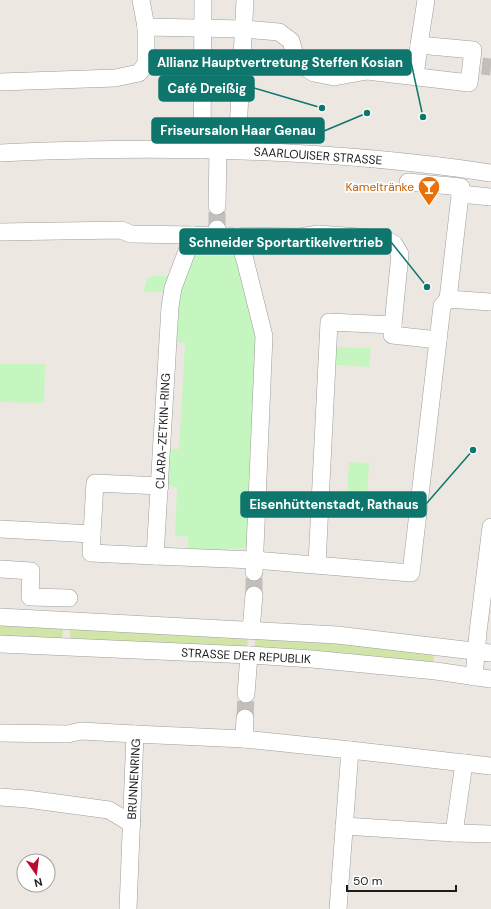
<svg xmlns="http://www.w3.org/2000/svg" width="491" height="909" viewBox="0 0 491 909" font-family="'DM Sans',sans-serif">
	<style>
		.grass { fill: #d1e5a9 }
		.park { fill: #c5f6bf }
		.lines { fill: none; stroke-linecap: round; stroke-linejoin: round }
		.minor-tunnel { stroke: #c3beba; stroke-width: 17; stroke-dasharray: 17 8; stroke-linecap: butt }
		.minor-casing { stroke: #9d9d9d; stroke-width: 18 }
		.minor { stroke: #fff; stroke-width: 17 }
		.labels { text-anchor: middle; dominant-baseline: central; stroke-width: 3.5; stroke-linejoin: round; paint-order: stroke }
		.street-label { font-size: 12px; fill: #1c1c1c; stroke: #fff }
		.food-label { font-size: 12px; fill: #c56008; stroke: #fff; text-anchor: end }
		.leader { fill: none; stroke: #0f766e; stroke-width: 1.5 }
		.callout-dot { fill: #0f766e; stroke: #fff; stroke-width: 1.5 }
		.callout { fill: #0f766e; stroke: #0f766e; stroke-width: 1.5 }
		.callout-label { font-size: 13px; text-anchor: middle; font-weight: bold; fill: #fff }
	</style>
	<rect width="100%" height="100%" fill="#ede7e2"/>
	<g class="grass">
		<path d="M0 625 63 629 62 641 0 638Z"/>
		<path d="M70 629 248 638 247 650 70 641Z"/>
		<path d="M255 638 344 644 434 654 433 666 255 650Z"/>
	</g>
	<g class="park">
		<path d="M190 256H239L257 335 248 548 228 549 223 555 187 552 188 537 175 536 177 487 166 486 168 449H179L185 343 174 342 177 292Z"/>
		<path d="M152 276H171L165 292H144L145 286 147 279Z"/>
		<path d="M336 347 371 348 369 367 336 365Z"/>
		<path d="M0 364H45L44 403 0 402Z"/>
		<path d="M349 462 369 463 366 513 346 512Z"/>
	</g>
	<g class="lines">
		<g class="minor-tunnel">
			<path d="M482 66 491 67"/>
			<path d="M217 229V206"/>
			<path d="M254 595V572"/>
			<path d="M245 718 246 694"/>
		</g>
		<g class="minor-casing">
			<g id="minor">
				<path d="M141 0 146 27"/>
				<path d="M415 76 419 45 426 0"/>
				<path d="M0 82 115 78 139 73 146 64V27L244 29 279 32 291 41 295 55 303 66 314 73 334 77 367 71 469 83 473 50 419 45"/>
				<path d="M202 150 203 0"/>
				<path d="M237 150 245 0"/>
				<path d="M0 153C164 145 329 149 491 173"/>
				<path d="M408 182 461 187 448 299"/>
				<path d="M460 194 491 197"/>
				<path d="M217 206 218 150"/>
				<path d="M217 229V236L193 235 173 288 170 307 155 556 254 560 411 573 442 306 448 299 491 302"/>
				<path d="M0 232 121 230 131 234 193 235"/>
				<path d="M217 236H237L245 260 264 336 254 572"/>
				<path d="M237 236 299 237 319 234 385 239 394 244 400 254 392 335 438 340"/>
				<path d="M0 529 92 534 91 553 155 556"/>
				<path d="M92 534 95 483 160 486"/>
				<path d="M317 564 329 322 393 325"/>
				<path d="M0 569 31 571 30 597 69 598"/>
				<path d="M0 617 337 635 491 653"/>
				<path d="M251 630 254 595"/>
				<path d="M0 644 249 655 312 659 436 671 491 679"/>
				<path d="M474 677 478 632 491 527"/>
				<path d="M246 694 249 655"/>
				<path d="M0 733 68 734 81 731 135 734"/>
				<path d="M244 739 245 718"/>
				<path d="M350 750 491 766"/>
				<path d="M0 797 27 799 109 810 132 824"/>
				<path d="M344 826 454 833 464 763"/>
				<path d="M454 833 491 834"/>
				<path d="M128 909 135 734 244 739 350 750 338 909"/>
			</g>
		</g>
		<use href="#minor" class="minor"/>
	</g>
	<defs>
		<g id="bar-pin" transform="scale(1.15)"><path d="M0 17L-7.5 6A9.5 9.5 0 1 1 7.5 6Z" fill="#e8710a" stroke="#fff"/><path d="M-6-5H6L.8 .8V4.5H3.5V6h-7V4.5H-.8V.8Z" fill="#fff"/></g>
	</defs>
	<g fill-rule="evenodd">
		<use href="#bar-pin" x="429" y="187"/>
	</g>
	<g class="labels">
		<g class="street-label">
			<text transform="translate(318 156) rotate(4)">SAARLOUISER STRASSE</text>
			<text transform="translate(163 431) rotate(-87)">CLARA-ZETKIN-RING</text>
			<text transform="translate(246 656) rotate(3)">STRASSE DER REPUBLIK</text>
			<text transform="translate(134 779) rotate(-87)">BRUNNENRING</text>
		</g>
		<g class="food-label">
			<text x="414" y="187">Kameltränke</text>
		</g>
	</g>
	<path class="leader" d="M423 117L411 62M322 108L254 88M367 113L324 131M427 287L391 242M473 450L426 504"/>
	<g class="callout-dot">
		<circle cx="423" cy="117" r="4"/>
		<circle cx="322" cy="108" r="4"/>
		<circle cx="367" cy="113" r="4"/>
		<circle cx="427" cy="287" r="4"/>
		<circle cx="473" cy="450" r="4"/>
	</g>
	<g class="callout">
		<rect x="149" y="50" width="262" height="25" rx="4"/>
		<rect x="159" y="76" width="95" height="25" rx="4"/>
		<rect x="152" y="118" width="172" height="25" rx="4"/>
		<rect x="180" y="229" width="211" height="25" rx="4"/>
		<rect x="241" y="492" width="185" height="25" rx="4"/>
	</g>
	<g class="callout-label">
		<text x="280" y="67">Allianz Hauptvertretung Steffen Kosian</text>
		<text x="207" y="93">Café Dreißig</text>
		<text x="238" y="135">Friseursalon Haar Genau</text>
		<text x="286" y="247">Schneider Sportartikelvertrieb</text>
		<text x="334" y="509">Eisenhüttenstadt, Rathaus</text>
	</g>
	<g transform="translate(36 873) rotate(166)"><circle r="19" fill="#ffffff" stroke="#a4a4a4"/>
	<path d="M0-3L7 15L0 10L-7 15Z" fill="#bd0b2b"/>
	<text y="-6" font-size="11" font-weight="bold" text-anchor="middle" fill="#1c1c1c">N</text>
	</g>
	<path d="M347 885v6h109v-6" fill="none" stroke="#1c1c1c" stroke-width="2"/>
	<text x="353" y="885" font-size="12" fill="#1c1c1c" stroke="#ffffff" stroke-width="3" paint-order="stroke">50 m</text>
</svg>
